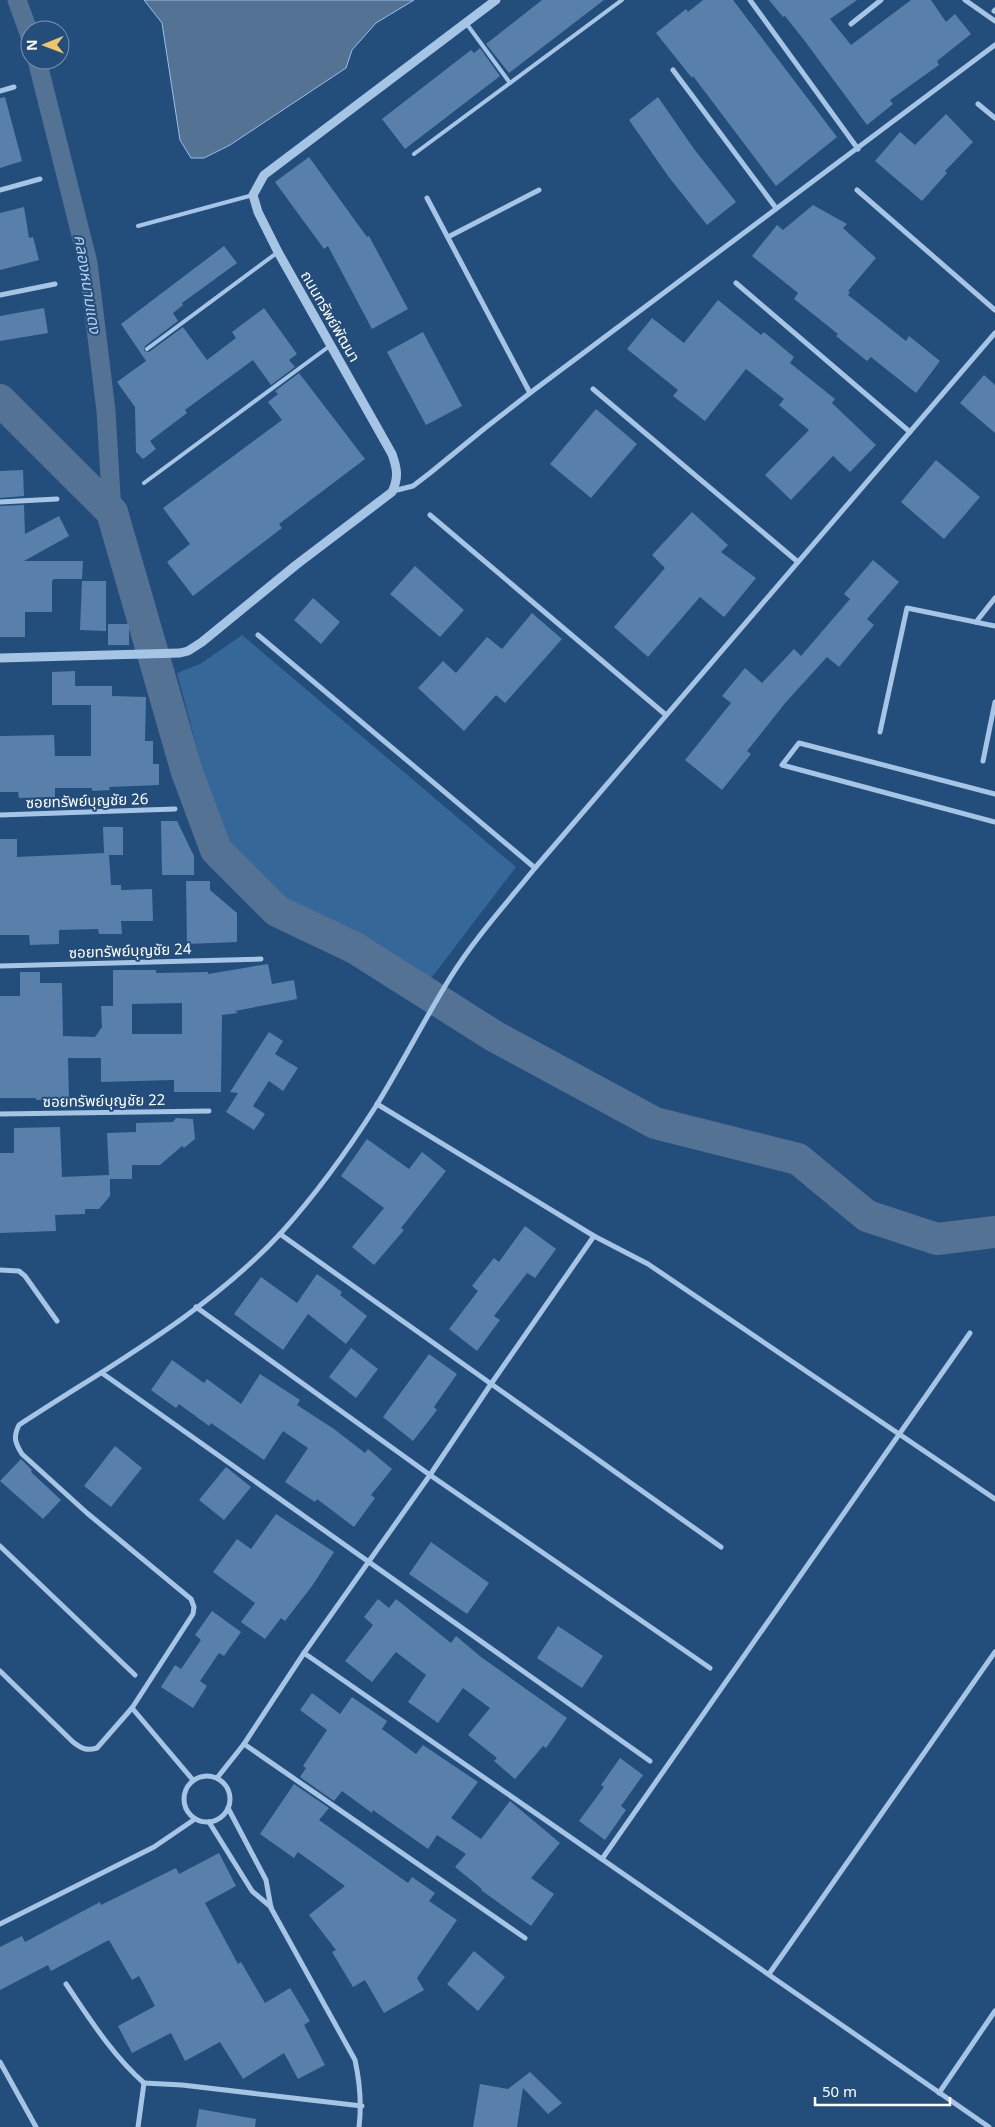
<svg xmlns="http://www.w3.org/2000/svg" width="995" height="2127" viewBox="0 0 995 2127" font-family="'Noto Sans','Noto Sans Thai',sans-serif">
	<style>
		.green { fill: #366799 }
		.water { fill: #537294; stroke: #9ac0e6 }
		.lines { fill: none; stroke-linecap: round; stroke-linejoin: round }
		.canal { stroke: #537294; stroke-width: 19 }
		.river { stroke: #537294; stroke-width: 32 }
		.building { fill: #5880ab; fill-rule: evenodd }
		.service { stroke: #a6c5e5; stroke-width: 4 }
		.minor { stroke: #a6c5e5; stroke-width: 5 }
		.tertiary { stroke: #a6c5e5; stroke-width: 9 }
		.labels { text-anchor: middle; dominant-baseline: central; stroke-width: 4; stroke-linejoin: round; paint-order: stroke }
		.street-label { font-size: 15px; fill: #fff; stroke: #234d7b }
		.water-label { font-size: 16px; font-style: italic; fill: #b1cfed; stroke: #234d7b }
	</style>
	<rect width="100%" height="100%" fill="#234d7b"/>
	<path class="green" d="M242 635 516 867 429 981 286 904 236 859 210 797 177 673 200 664Z"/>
	<path class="water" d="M144 0H414L376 23 352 50 346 68 230 145 204 158H191L180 140 162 23Z"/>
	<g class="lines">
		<g class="canal">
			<path d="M17 0 30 36"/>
			<path d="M37 60 88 263 106 411 112 512"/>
		</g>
		<path class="river" d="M0 400 112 512 187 772 216 850 277 911 355 948 494 1036 655 1123 798 1159 867 1216 937 1239 995 1232"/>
	</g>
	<g class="building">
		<path d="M542 0H604L509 73 486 44Z"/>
		<path d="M703 0H733L837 137 776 186 693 76 692 78 656 33 686 9 688 12Z"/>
		<path d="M769 0H857L830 19 851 45 911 0H931L946 22 955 14 971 34 937 61 939 65 890 100 893 104 867 125 804 40 785 16 783 17Z"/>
		<path d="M480 48 500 76 405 149 382 119 471 50 474 53Z"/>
		<path d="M5 97 22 161 0 168V98Z"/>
		<path d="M658 97 694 149 736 202 707 225 668 176 629 120Z"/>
		<path d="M946 114 973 142 945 171 947 173 922 201 875 161 900 132 915 145Z"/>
		<path d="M309 157 367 237 369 236 408 309 372 329 328 246 324 249 275 182Z"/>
		<path d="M813 205 847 224 843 228 876 258 848 291 850 292 848 295 906 341 909 336 940 361 916 393 871 357 867 361 836 336 838 334 794 299 798 293 752 256 777 225 783 230Z"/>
		<path d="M24 207 29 238 33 237 39 260 0 270V213Z"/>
		<path d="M224 246 237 263 182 303 183 305 173 313 178 321 145 346 144 351 149 352 183 327 207 360 236 338 232 332 264 308 297 354 289 360 295 367 271 385 253 360 185 410 187 413 150 441 156 449 143 459 136 452 135 407 117 382 146 361 121 324Z"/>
		<path d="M718 300 761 335 764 332 794 357 790 363 835 399 832 403 876 445 850 472 833 456 791 500 765 475 809 430 779 405 784 399 746 369 705 421 673 396 678 390 627 349 652 318 684 343Z"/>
		<path d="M44 308 48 333 0 341V316Z"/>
		<path d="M423 332 462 406 426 425 387 352Z"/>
		<path d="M299 373 365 459 279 524 282 528 193 596 167 562 190 544 163 508 282 420 268 402 278 394 275 391Z"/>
		<path d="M984 375 995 385V433L960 403Z"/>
		<path d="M596 409 637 444 591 498 550 464Z"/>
		<path d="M936 460 980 497 944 539 901 502Z"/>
		<path d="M23 470 24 496 0 498V471Z"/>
		<path d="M24 505 25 534 59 516 69 536 24 561H83L82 579H54L52 581V612H25V637H0V506Z"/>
		<path d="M692 512 728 545 721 552 756 578 724 617 700 597 648 657 614 627 665 568 652 555Z"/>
		<path d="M873 560 899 582 867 619 874 625 839 667 827 657 786 702 747 751 751 754 722 790 685 760 731 703 722 696 745 668 762 683 794 649 801 656 850 599 844 594Z"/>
		<path d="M415 566 464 610 440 637 390 594Z"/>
		<path d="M82 581H106V631L80 630Z"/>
		<path d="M313 598 340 622 321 644 294 620Z"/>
		<path d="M532 613 562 639 505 703 496 695 464 731 418 688 443 661 456 673 487 637 502 649Z"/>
		<rect x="108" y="624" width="21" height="21"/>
		<path d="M75 671V686H112V696L146 697 145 741H153V764H159V785L109 787 110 790 92 791V788H55V797L19 798 18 792H0V736L54 735 55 756H91V705H52V672Z"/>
		<path d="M161 821H177L194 856V875H162Z"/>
		<path d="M103 827H123V855H109L111 885H121V890L152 889 153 921H121L122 934H99L98 929 59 930V944L30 945 29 935H0V839H17V857L104 853Z"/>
		<path d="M186 881H210V890L237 913V942L187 944Z"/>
		<path d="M268 964 272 984 294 980 297 999 235 1011 238 1013 222 1015 221 1092H174V1080L101 1082V1058H68L69 1099 36 1100V1098H0V996H20V972H40V983H62L63 1036 95 1037 102 1027 101 1006H113V970H156V973L208 972V974ZM182 1003V1034H132V1004Z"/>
		<path d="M269 1032 283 1041 275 1054 298 1068 283 1091 269 1081 253 1106 265 1114 254 1130 226 1112 238 1093 230 1092Z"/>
		<path d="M176 1118 193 1119 195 1139 184 1148 182 1146 160 1165H132V1179H110V1196L99 1209H85V1214L55 1215 56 1231 0 1233V1153H14V1128L60 1127 62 1177 109 1175 107 1133 136 1132V1123L173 1122Z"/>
		<path d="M367 1139 409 1169 422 1152 446 1171 401 1228 404 1230 374 1265 352 1247 384 1208 341 1176Z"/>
		<path d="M525 1226 556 1249 535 1278 527 1273 494 1316 500 1320 477 1351 449 1329 478 1291 472 1286 494 1258 499 1262Z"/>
		<path d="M317 1274 342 1292 340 1295 367 1316 346 1344 308 1314 283 1350 234 1314 261 1277 297 1303Z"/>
		<path d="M351 1348 378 1369 356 1398 329 1377Z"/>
		<path d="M429 1354 457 1374 434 1407 437 1410 413 1441 383 1417Z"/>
		<path d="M172 1360 204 1383 207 1379 241 1404 260 1374 300 1400 297 1405 334 1429 365 1453 368 1449 392 1469 371 1495 375 1498 354 1527 317 1499 315 1502 285 1482 308 1448 283 1431 264 1460 211 1423 209 1426 179 1404 176 1408 151 1390Z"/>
		<path d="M115 1446 142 1468 111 1507 84 1486Z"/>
		<path d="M21 1459 32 1470 31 1472 61 1500 43 1519 0 1481Z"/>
		<path d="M226 1467 251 1487 224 1520 199 1500Z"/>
		<path d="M276 1514 334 1552 312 1586 285 1621 281 1618 265 1639 241 1622 255 1603 213 1572 237 1539 251 1549Z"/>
		<path d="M431 1542 489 1583 467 1614 409 1574Z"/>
		<path d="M378 1599 389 1608 396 1599 451 1643 456 1636 481 1657 567 1718 546 1748 543 1746 515 1779 494 1761 497 1758 468 1735 490 1708 463 1688 438 1723 408 1702 426 1675 396 1652 372 1682 345 1661 373 1625 364 1617Z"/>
		<path d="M212 1611 241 1632 224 1656 219 1653 200 1681 207 1686 193 1708 161 1687 175 1665 181 1669 201 1640 195 1635Z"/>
		<path d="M558 1626 603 1656 582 1688 537 1658Z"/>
		<path d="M312 1693 340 1714 352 1697 387 1721 382 1729 416 1754 423 1745 478 1782 451 1818 481 1839 510 1801 560 1843 531 1878 554 1894 531 1926 481 1890 482 1889 455 1867 466 1854 437 1835 428 1849 373 1810 372 1813 342 1791 334 1801 300 1777 306 1768 303 1766 327 1730 300 1710Z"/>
		<path d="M620 1758 643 1775 621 1806 626 1810 605 1840 579 1821 604 1787 601 1785Z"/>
		<path d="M294 1784 329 1808 319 1820 408 1883 412 1877 435 1893 429 1901 457 1920 417 1978 424 1990 384 2013 365 1980 353 1987 332 1952 336 1950 309 1915 345 1886 298 1852 294 1858 260 1834Z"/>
		<path d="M219 1853 236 1886 205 1903 238 1964 241 1962 265 2003 290 1988 310 2021 304 2025 325 2065 298 2079 284 2053 243 2079 220 2042 185 2061 171 2033 132 2053 118 2026 155 2006 139 1976 132 1980 109 1940 51 1971 48 1965 0 1990V1947L22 1936 25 1942 100 1902 101 1905 176 1868 179 1874Z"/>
		<path d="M474 1951 505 1977 478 2011 447 1984Z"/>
		<path d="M530 2072 562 2103 548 2114 523 2088 517 2127H473L480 2084 508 2089Z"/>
		<path d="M199 2109 256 2119 255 2127H196Z"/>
	</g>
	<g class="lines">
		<g class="service">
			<path d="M466 23 510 83"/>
			<path d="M414 154 622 0"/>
			<path d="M138 226 253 195"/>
			<path d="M147 349 278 252"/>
			<path d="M144 483 331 345"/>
		</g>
		<g class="minor">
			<path d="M750 0 858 149"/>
			<path d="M965 0 995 21"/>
			<path d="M994 11 995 10"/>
			<path d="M851 24 881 0"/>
			<path d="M673 70 776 208"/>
			<path d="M0 91 14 87"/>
			<path d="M978 104 995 118"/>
			<path d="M0 190 40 179"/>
			<path d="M857 190 995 310"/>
			<path d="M427 198 530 393"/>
			<path d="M448 237 539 190"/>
			<path d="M736 283 910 432"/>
			<path d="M0 295 55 284"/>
			<path d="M593 389 798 562"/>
			<path d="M393 491 413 486 430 473 485 428 530 393 995 45"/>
			<path d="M0 502 57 499"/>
			<path d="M430 515 666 715"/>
			<path d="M976 622 995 598"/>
			<path d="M258 635 535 868"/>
			<path d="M880 732 907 608 995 626"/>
			<path d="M983 761 995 702"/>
			<path d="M995 794 799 743 782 765 995 822"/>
			<path d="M0 815 175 809"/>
			<path d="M0 966 261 959"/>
			<path d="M377 1104 594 1236"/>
			<path d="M0 1114 209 1111"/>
			<path d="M280 1234 721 1547"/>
			<path d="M0 1270 19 1271 25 1276 57 1321"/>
			<path d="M196 1307 430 1475 710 1668"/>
			<path d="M102 1373 650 1761"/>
			<path d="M0 1546 135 1675"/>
			<path d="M304 1653 989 2127"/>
			<path d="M0 1671 73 1742C82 1749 87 1751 97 1748L132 1708 193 1614 194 1607 191 1599 87 1513 22 1454C15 1443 13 1437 19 1425 109 1366 207 1313 281 1233 316 1194 348 1150 376 1106 402 1064 424 1020 450 978 474 939 506 904 535 868L995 333"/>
			<path d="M132 1708 193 1780"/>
			<path d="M244 1744 525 1938"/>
			<circle cx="207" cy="1799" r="23"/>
			<path d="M217 1778 244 1744 304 1653 430 1475 491 1384 594 1236 648 1264 995 1499"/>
			<path d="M228 1808 266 1880 271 1908 355 2060C360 2083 362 2103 359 2127"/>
			<path d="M209 1822 252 1891 271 1907"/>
			<path d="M602 1859 970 1333"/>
			<path d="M0 1924 154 1847 195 1819"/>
			<path d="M769 1974 995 1652"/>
			<path d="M66 1984C90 2019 112 2055 144 2083"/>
			<path d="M0 2062 36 2127"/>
			<path d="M939 2093 995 2011"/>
			<path d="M138 2127 144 2083 182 2085 362 2106"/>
		</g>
		<path class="tertiary" d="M0 658 180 653 188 651 202 642 296 565 392 492C399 478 397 468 392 454L278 252 258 212 253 195 264 175 496 0"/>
	</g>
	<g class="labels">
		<g class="street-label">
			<text transform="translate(331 316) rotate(60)">ถนนทรัพย์พัฒนา</text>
			<text transform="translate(87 800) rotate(-2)">ซอยทรัพย์บุญชัย 26</text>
			<text transform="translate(130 950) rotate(-2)">ซอยทรัพย์บุญชัย 24</text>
			<text transform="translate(104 1100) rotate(-1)">ซอยทรัพย์บุญชัย 22</text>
		</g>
		<g class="water-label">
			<text transform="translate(88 284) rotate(81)">คลองหนามแดง</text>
		</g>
	</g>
	<g transform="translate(45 45) rotate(269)"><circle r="24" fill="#234d7b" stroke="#7b94b0"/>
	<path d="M0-4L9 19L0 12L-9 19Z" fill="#f0c469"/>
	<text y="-8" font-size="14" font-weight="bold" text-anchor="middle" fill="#ffffff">N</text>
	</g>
	<path d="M815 2097v8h135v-8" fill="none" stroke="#ffffff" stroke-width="2.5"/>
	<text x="822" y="2097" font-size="15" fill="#ffffff" stroke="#234d7b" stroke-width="4" paint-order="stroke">50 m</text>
</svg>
